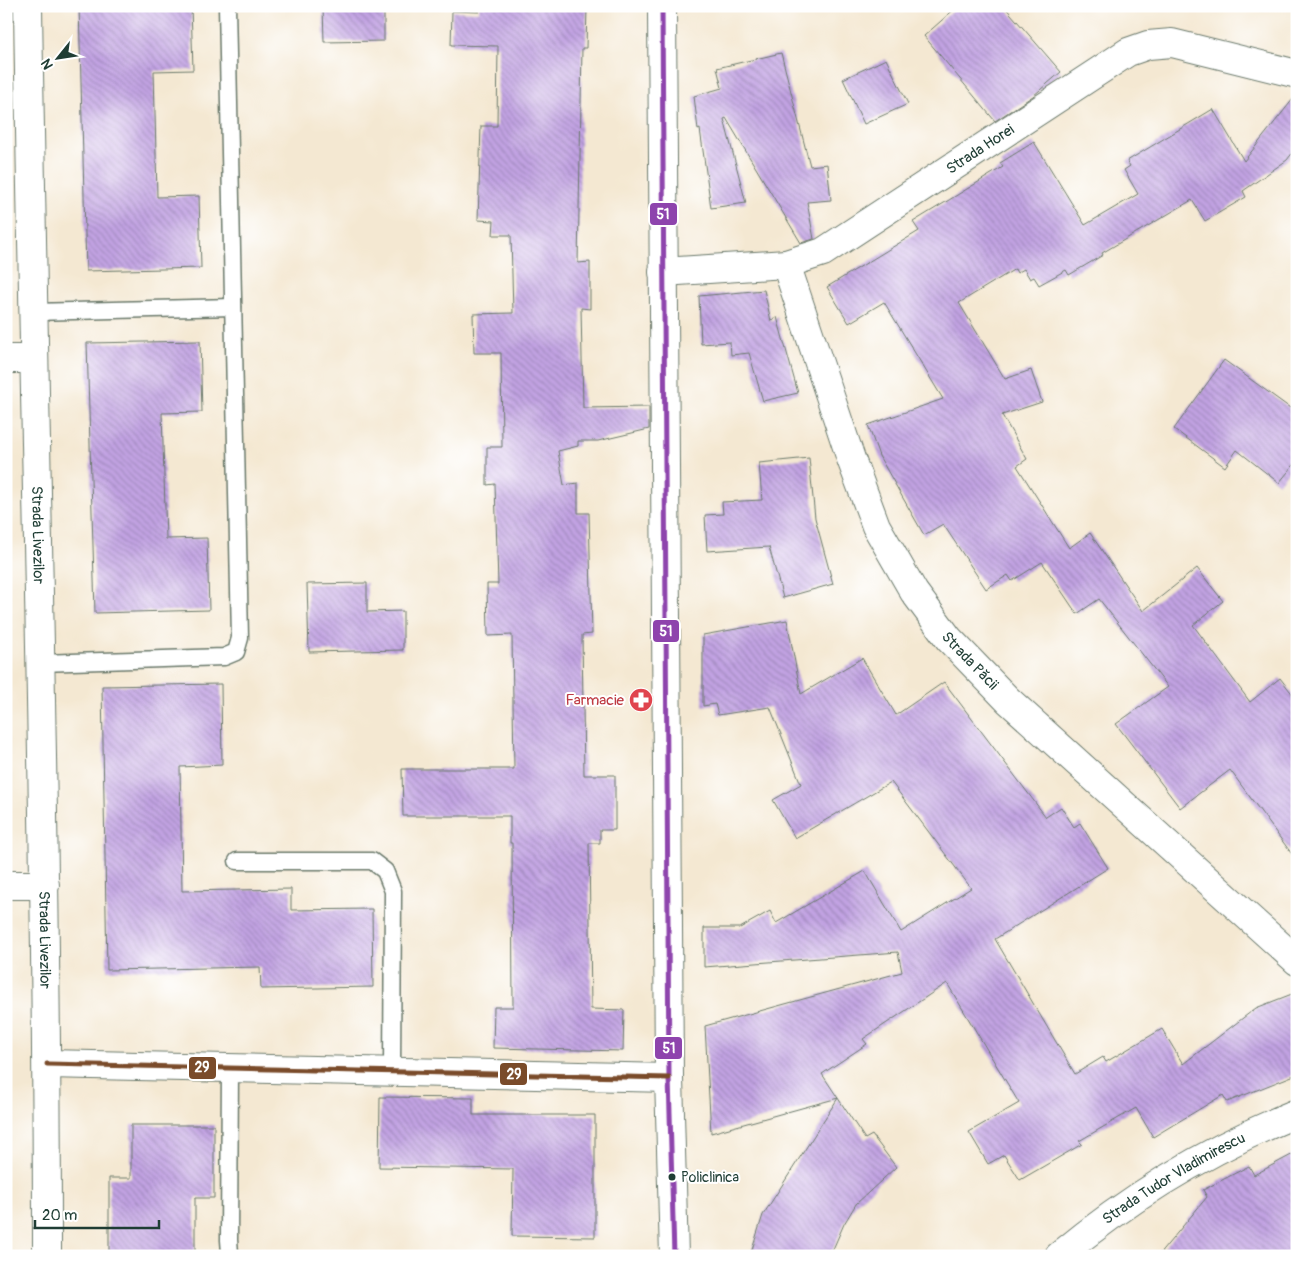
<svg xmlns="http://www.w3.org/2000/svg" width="1303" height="1262" viewBox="0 0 1303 1262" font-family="Pangolin,sans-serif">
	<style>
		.building { fill: url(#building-back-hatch) }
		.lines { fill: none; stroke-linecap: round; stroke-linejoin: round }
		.service-casing { stroke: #6a796b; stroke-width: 19 }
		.minor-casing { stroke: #6a796b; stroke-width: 30 }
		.tertiary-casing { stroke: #6a796b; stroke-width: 30 }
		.service { stroke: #fff; stroke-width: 16 }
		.minor { stroke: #fff; stroke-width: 28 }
		.tertiary { stroke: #fff; stroke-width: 28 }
		.bus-1-casing { stroke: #fff; stroke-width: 9 }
		.bus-2-casing { stroke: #fff; stroke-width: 9 }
		.bus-1 { stroke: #8e44ad; stroke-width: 5 }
		.bus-2 { stroke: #7a4b2a; stroke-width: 5 }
		.bus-dot { fill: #1f3d34; stroke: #fff; stroke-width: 2 }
		.labels { text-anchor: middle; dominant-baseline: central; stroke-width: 4; stroke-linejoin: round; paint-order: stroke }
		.bus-label { font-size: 14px; fill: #1f3d34; stroke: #fff; text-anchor: start }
		.street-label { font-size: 15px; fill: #1f3d34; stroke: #fff }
		.health-label { font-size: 15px; fill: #be3a42; stroke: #fff; text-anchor: end }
		.line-badge { stroke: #fff; stroke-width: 2 }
		.badge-label { font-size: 14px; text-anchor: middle; font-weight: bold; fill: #fff }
	</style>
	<defs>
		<pattern id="building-back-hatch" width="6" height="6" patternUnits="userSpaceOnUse" patternTransform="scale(1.25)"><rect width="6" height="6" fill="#c2a3e3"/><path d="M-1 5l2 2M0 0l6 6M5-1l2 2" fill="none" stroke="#9d86b9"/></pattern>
	</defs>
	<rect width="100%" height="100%" fill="#fff"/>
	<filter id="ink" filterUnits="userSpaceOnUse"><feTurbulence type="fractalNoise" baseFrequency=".02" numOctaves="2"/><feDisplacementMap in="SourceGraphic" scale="10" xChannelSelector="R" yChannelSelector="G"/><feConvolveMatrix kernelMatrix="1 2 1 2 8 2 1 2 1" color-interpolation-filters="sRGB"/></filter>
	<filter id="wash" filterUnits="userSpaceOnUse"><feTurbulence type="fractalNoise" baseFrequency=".0096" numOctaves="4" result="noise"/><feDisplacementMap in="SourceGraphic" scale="20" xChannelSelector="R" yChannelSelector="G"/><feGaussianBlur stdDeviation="1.12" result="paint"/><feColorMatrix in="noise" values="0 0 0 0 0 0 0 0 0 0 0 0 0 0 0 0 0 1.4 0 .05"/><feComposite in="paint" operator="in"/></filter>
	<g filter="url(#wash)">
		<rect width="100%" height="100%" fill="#f4e8d2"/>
		<g id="blocks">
			<g class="building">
				<path d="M79 6H191L193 70 154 71 157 197 199 196 201 268 86 271Z"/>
				<path d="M323 6H384V41L324 42Z"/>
				<path d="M479 6H587L586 48H582L578 263 590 262V309L581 308 583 408 649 407V429L598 441H578V446L558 451 564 485 578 483V513H589L592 634 582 635 584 775H615V830H600V843H589L591 1009 624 1010 623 1051 493 1048 494 1007H513L512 843H510V816H403L402 769H514L512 635 488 636 487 584H498L495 484 487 485V447H502L501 353H474L473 314 513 313 511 235H493L494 221 478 220 481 126H497L498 46 451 45 452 11 479 12Z"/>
				<path d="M958 6H1004L1061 72 1033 96 995 121 924 36Z"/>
				<path d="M781 53 810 166 827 164 831 200 807 202 814 239 801 243 726 118 724 119 746 203 711 208 700 129 698 130 694 96 722 88 717 68Z"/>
				<path d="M886 59 908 104 864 124 843 79Z"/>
				<path d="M1297 94V147L1287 160 1243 191 1246 197 1205 221 1192 200 1102 253 1103 255 1069 275 1066 270 1039 285 1034 277 1030 279 1024 269 1017 273 1015 269 959 303 1005 379 1031 370 1042 402 1002 415 1027 459 1017 466 1069 548 1090 533 1143 611 1197 568 1223 601 1193 625 1250 702 1280 678 1297 700V861L1230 770 1180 808 1116 724 1168 687 1099 599 1077 614 1042 562 1012 581 1008 575 986 589 943 524 924 535 879 456 868 425 943 399 884 302 849 323 827 287 919 231 913 222 1003 167 1000 163 1034 142 1085 225 1138 194 1124 170 1130 166 1127 161 1213 109 1244 161Z"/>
				<path d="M764 290 771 321 777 317 798 393 763 401 749 353 731 355 730 342 701 344 699 296Z"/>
				<path d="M200 341 202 412 162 413 166 539 207 538 209 610 95 613 87 343Z"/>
				<path d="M1224 360 1297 413V461L1279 483 1237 450 1225 467 1174 429Z"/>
				<path d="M809 458 815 518 833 584 783 598 769 547 707 551 705 515 723 514 722 502 762 500 759 463Z"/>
				<path d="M367 583V612L403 611V650L309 652 307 584Z"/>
				<path d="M787 620 801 694 862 658 896 715 944 682 1046 817 1061 807 1074 827 1080 823 1108 868 995 939 1075 1074 1103 1057 1106 1062 1162 1029 1183 1064 1256 1008 1297 992V1074L1227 1102 1223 1095 1153 1137 1136 1108 1079 1141 1082 1144 1020 1180 1004 1155 988 1164 969 1132 1019 1103 947 983 863 1039 867 1044 822 1074 865 1139 872 1135 896 1167 856 1204 844 1224 830 1256H750L763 1215 838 1098 711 1133 705 1026 902 972 898 952 704 967V928H740L770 911 776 923 865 871 901 932 971 888 891 782 795 838 773 800 801 784 770 707 718 715 715 704 703 706V635Z"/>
				<path d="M221 684 222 765 180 767 182 891 291 889V910L372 909 373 987 261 989 260 967 107 970 102 686Z"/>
				<path d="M380 1097 473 1098V1115H595V1237L512 1236 513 1169 379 1167Z"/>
				<path d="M131 1125H214V1198H195V1256H109V1178H131Z"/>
				<path d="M1297 1152V1256H1158L1207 1197 1203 1190 1249 1166 1254 1175Z"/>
			</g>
		</g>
	</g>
	<g filter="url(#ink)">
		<use href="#blocks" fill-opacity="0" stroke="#6a796b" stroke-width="1"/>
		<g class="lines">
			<g class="service-casing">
				<g id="service">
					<path d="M33 312 233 307"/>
					<path d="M41 663 224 657 236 652 240 638 227 6"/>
					<path d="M237 861H372L385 871 393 891 392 1072"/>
					<path d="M230 1068 229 1240 230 1253 232 1256"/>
				</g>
			</g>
			<g class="minor-casing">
				<g id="minor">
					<path id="s1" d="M28 6C34 423 47 839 47 1256"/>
					<path id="s2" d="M786 264 851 459 876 526 914 592 949 639 1008 700 1297 961"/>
					<path id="s3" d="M663 272 786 264 823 252 1128 52 1148 45 1172 43 1297 74"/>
					<path d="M6 359H34"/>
					<path d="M6 885H45"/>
					<path d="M47 1064 669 1078"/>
				</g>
			</g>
			<g class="tertiary-casing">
				<g id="tertiary">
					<path d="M662 6 669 1078 674 1256"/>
					<path id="s4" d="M1059 1256C1130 1197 1211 1148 1297 1113"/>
				</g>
			</g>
			<use href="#service" class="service"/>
			<use href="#minor" class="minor"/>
			<use href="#tertiary" class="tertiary"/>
			<g class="bus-1-casing">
				<path id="bus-1" d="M662 6 669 1078 674 1256"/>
			</g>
			<g class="bus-2-casing">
				<path id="bus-2" d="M47 1064 669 1078"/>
			</g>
			<use href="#bus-1" class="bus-1"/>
			<use href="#bus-2" class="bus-2"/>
		</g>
	</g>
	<defs>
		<g id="pharmacy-disc" transform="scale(1.25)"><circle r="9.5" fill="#e0444e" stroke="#fff"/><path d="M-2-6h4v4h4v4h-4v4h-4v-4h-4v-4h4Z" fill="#fff"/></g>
	</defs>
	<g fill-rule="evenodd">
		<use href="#pharmacy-disc" x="641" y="700"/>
	</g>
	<circle class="bus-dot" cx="672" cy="1177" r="4.5"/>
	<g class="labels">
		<g class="bus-label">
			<text x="681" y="1177">Policlinica</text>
		</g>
		<g class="street-label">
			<text stroke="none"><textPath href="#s3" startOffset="350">Strada Horei</textPath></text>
			<text stroke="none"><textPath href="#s1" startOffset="529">Strada Livezilor</textPath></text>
			<text stroke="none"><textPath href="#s2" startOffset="442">Strada Păcii</textPath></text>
			<text stroke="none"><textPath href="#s1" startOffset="934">Strada Livezilor</textPath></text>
			<text stroke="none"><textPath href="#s4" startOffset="139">Strada Tudor Vladimirescu</textPath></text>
		</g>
		<g class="health-label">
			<text x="624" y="700">Farmacie</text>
		</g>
	</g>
	<g class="line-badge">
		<rect x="649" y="202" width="29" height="24" rx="5" fill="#8e44ad"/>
		<rect x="652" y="619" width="28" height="24" rx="5" fill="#8e44ad"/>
		<rect x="654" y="1036" width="29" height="24" rx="5" fill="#8e44ad"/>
		<rect x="188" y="1056" width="29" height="24" rx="5" fill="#7a4b2a"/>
		<rect x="499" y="1062" width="29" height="24" rx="5" fill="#7a4b2a"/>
	</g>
	<g class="badge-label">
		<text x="663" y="219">51</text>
		<text x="666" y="636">51</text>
		<text x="669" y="1053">51</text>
		<text x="202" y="1072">29</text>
		<text x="514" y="1079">29</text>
	</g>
	<rect width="1303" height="1262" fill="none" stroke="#fff" stroke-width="25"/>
	<g transform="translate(58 58) rotate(240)" stroke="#ffffff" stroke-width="4" paint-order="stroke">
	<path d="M0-4L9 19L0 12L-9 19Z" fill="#1f3d34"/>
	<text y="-8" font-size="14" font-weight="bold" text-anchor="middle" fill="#1f3d34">N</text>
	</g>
	<path d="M35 1220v8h124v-8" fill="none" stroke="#1f3d34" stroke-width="2.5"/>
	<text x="42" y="1220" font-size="15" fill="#1f3d34" stroke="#ffffff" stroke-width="4" paint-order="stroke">20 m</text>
</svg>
